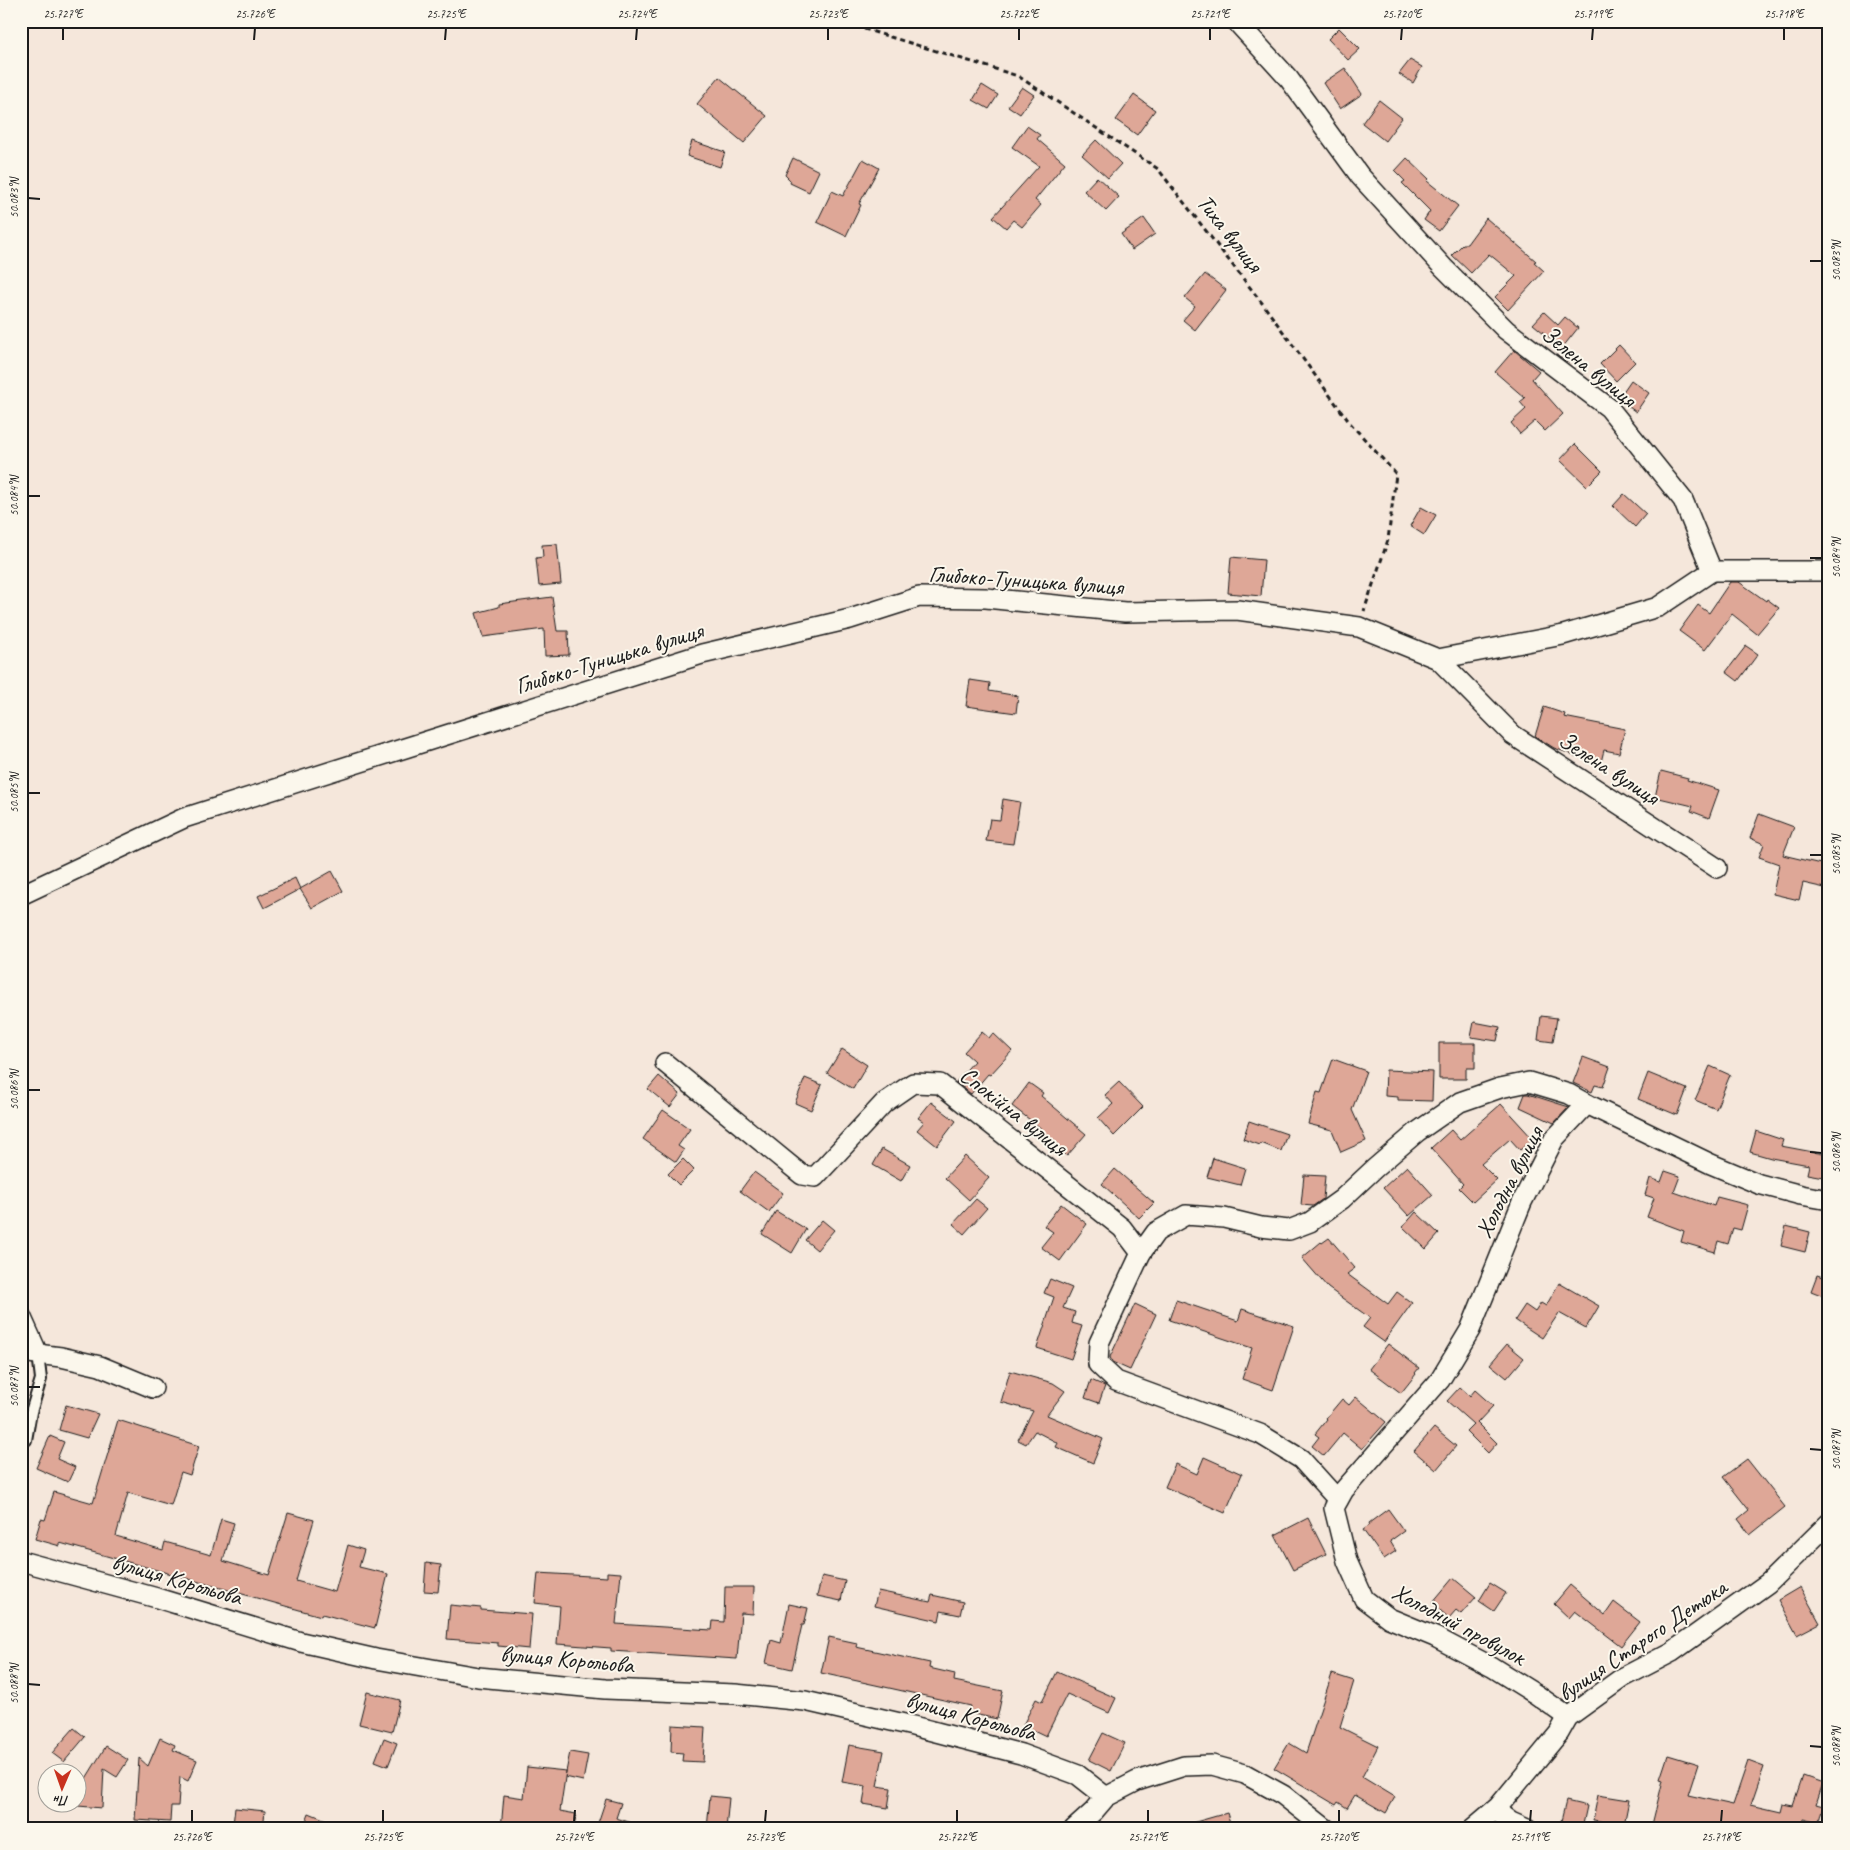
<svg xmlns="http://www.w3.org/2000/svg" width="1850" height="1850" viewBox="0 0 1850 1850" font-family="Caveat,sans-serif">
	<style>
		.building { fill: #dea797; stroke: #1c1c1c }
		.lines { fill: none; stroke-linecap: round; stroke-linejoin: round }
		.service-casing { stroke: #1c1c1c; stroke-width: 14 }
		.minor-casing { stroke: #1c1c1c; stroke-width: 22 }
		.path { stroke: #1c1c1c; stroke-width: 3; stroke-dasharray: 5 4; stroke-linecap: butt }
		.service { stroke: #fbf7ec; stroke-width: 10 }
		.minor { stroke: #fbf7ec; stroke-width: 19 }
		.ticks { fill: none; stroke: #1c1c1c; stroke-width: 2 }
		.labels { text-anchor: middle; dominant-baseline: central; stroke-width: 4; stroke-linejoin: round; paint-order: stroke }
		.street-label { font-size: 24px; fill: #1c1c1c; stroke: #fbf7ec }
		.neatline { fill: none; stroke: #1c1c1c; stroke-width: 2 }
		.ticks-label { font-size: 12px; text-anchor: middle; fill: #1c1c1c }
	</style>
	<rect width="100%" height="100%" fill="#f5e7db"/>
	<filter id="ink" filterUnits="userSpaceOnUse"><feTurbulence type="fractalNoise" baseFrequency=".02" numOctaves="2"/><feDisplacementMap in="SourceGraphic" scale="10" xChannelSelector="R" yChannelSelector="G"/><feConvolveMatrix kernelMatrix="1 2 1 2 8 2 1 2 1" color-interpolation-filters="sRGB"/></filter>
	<g filter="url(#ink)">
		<g class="building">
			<path d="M1339 28 1360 49 1348 60 1328 39Z"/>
			<path d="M1410 60 1422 67 1413 83 1399 74Z"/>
			<path d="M1345 68 1362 94 1340 109 1323 83Z"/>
			<path d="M719 77 767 116 744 143 697 104Z"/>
			<path d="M982 85 998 95 989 109 973 100Z"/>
			<path d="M1022 87 1034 95 1020 114 1008 106Z"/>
			<path d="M1134 95 1155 110 1137 135 1116 120Z"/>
			<path d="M1379 100 1402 118 1385 141 1362 123Z"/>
			<path d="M1027 126 1040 135 1037 139 1065 163 1035 200 1041 205 1022 227 1013 220 1006 228 993 217 1039 166 1012 147Z"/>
			<path d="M1096 140 1121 164 1108 178 1082 155Z"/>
			<path d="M692 141 725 152 720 167 687 156Z"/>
			<path d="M793 158 819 171 809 192 790 183 791 181 785 175Z"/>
			<path d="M1407 158 1429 179 1427 181 1458 206 1439 231 1424 220 1430 211 1402 183 1405 181 1395 171Z"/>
			<path d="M863 159 879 168 859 204 861 205 846 236 817 222 832 191 843 196Z"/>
			<path d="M1097 177 1119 197 1106 211 1084 191Z"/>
			<path d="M1144 218 1155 234 1132 250 1121 234Z"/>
			<path d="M1486 218 1536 261 1534 262 1544 271 1508 310 1495 297 1516 276 1489 254 1471 273 1452 255 1463 244H1467Z"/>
			<path d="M1205 274 1226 290 1195 330 1183 320 1195 306 1185 298Z"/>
			<path d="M1544 312 1558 325 1565 317 1578 328 1562 348 1533 324Z"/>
			<path d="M1619 345 1635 362 1616 381 1600 364Z"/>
			<path d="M1514 350 1539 371 1532 379 1563 414 1545 431 1535 421 1520 434 1511 423 1526 409 1520 402 1525 398 1495 372Z"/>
			<path d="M1631 380 1649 393 1636 412 1618 399Z"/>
			<path d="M1575 444 1602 471 1587 486 1560 460Z"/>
			<path d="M1624 494 1646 514 1635 527 1613 506Z"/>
			<path d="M1421 507 1436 515 1424 535 1410 526Z"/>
			<path d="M557 544 561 584 539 586 536 558 543 557 542 545Z"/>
			<path d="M1231 557 1264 560 1261 596 1228 593Z"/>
			<path d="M1730 582H1739L1766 601 1767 599 1779 608 1757 634 1732 614 1705 650 1679 631 1698 605 1709 613Z"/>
			<path d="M552 597 557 631H568L569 655 545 656 544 629 483 637 476 613 499 607V604Z"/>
			<path d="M1746 646 1758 654 1738 681 1726 672Z"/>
			<path d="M970 680 990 683 989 691 1018 696 1016 713 966 706Z"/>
			<path d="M1544 707 1565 714 1564 717 1625 729 1619 753 1604 750 1601 762 1571 755V754L1554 748 1535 736Z"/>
			<path d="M1661 771 1688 778 1687 780 1719 790 1709 818 1691 811 1693 806 1655 797Z"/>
			<path d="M1003 799 1020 802 1013 844 986 841 990 819 1000 820Z"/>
			<path d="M1759 814 1794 827 1783 855 1829 866 1825 888 1803 883 1799 900 1773 894 1779 864 1759 857 1764 844 1750 838Z"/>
			<path d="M332 871 343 891 312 908 300 889 264 908 258 896 295 878 300 889Z"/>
			<path d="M1541 1016 1557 1018 1553 1042 1538 1040Z"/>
			<path d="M1474 1022 1500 1027 1497 1041 1471 1037Z"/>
			<path d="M982 1032 989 1038 993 1033 1012 1051 990 1075 988 1074 971 1094 956 1082 974 1061 964 1052Z"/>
			<path d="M1439 1043H1475V1068H1466V1079H1439Z"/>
			<path d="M842 1049 867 1065 853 1089 827 1073Z"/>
			<path d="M1583 1057 1610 1067 1603 1087 1595 1085 1592 1092 1573 1083Z"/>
			<path d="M1333 1059 1366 1071 1352 1110 1366 1141 1341 1152 1332 1130 1308 1124 1317 1092 1321 1093Z"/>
			<path d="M1710 1066 1730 1075 1716 1109 1695 1100Z"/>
			<path d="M1386 1070 1433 1072 1432 1101 1398 1100V1097L1385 1096Z"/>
			<path d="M1648 1073 1687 1089 1677 1115 1638 1099Z"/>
			<path d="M659 1076 680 1094 670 1107 648 1089Z"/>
			<path d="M805 1078 822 1085 811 1110 795 1103Z"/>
			<path d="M1119 1082 1143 1107 1114 1136 1098 1118 1113 1104 1105 1095Z"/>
			<path d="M1029 1083 1043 1093 1041 1096 1086 1134 1067 1156 1040 1133 1043 1130 1012 1106Z"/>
			<path d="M1525 1094H1528L1569 1107 1554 1123 1520 1107Z"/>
			<path d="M931 1102 956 1121 937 1146 917 1130 924 1122 918 1118Z"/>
			<path d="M1501 1104 1533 1139 1520 1150 1510 1139 1481 1164 1497 1180 1473 1202 1459 1188 1463 1184 1431 1148 1451 1130 1460 1140Z"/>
			<path d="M663 1110 690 1129 678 1146 684 1150 676 1162 643 1139Z"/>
			<path d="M1249 1121 1287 1134 1281 1151 1261 1143 1260 1145 1243 1139Z"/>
			<path d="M1756 1131 1783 1140 1781 1146 1829 1155V1178L1807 1174 1809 1165 1771 1158 1750 1152Z"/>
			<path d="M882 1149 910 1165 901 1181 873 1165Z"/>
			<path d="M965 1156 989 1178 969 1200 945 1178Z"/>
			<path d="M1213 1158 1245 1168 1240 1185 1207 1177Z"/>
			<path d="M683 1159 694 1170 679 1185 668 1174Z"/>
			<path d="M1407 1166 1433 1195 1409 1216 1383 1188Z"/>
			<path d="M1115 1169 1154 1203 1139 1218 1102 1184Z"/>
			<path d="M1665 1171 1680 1176 1674 1192 1714 1206 1717 1197 1748 1205 1741 1230 1733 1228 1728 1244 1718 1241 1715 1252 1681 1242 1684 1231 1647 1217 1654 1198 1645 1195 1650 1178 1661 1182Z"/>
			<path d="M754 1172 783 1193 769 1212 740 1191Z"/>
			<path d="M1304 1175 1325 1176 1323 1199 1313 1206 1301 1205Z"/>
			<path d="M976 1199 987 1208 964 1234 953 1224Z"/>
			<path d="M1061 1204 1087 1224 1060 1261 1041 1247 1053 1232 1044 1226Z"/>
			<path d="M776 1211 806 1229 792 1253 762 1234Z"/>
			<path d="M1416 1212 1439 1234 1426 1249 1403 1227Z"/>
			<path d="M822 1220 834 1230 817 1250 805 1240Z"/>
			<path d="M1786 1226 1810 1232 1805 1252 1781 1246Z"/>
			<path d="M1329 1238 1355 1268 1347 1274 1388 1304 1397 1292 1412 1303 1384 1342 1363 1327 1370 1318 1328 1288 1302 1258 1321 1242 1322 1243Z"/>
			<path d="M1817 1275 1829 1279V1289L1826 1297 1811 1291Z"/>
			<path d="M1050 1279 1072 1288 1063 1308 1075 1312 1072 1323 1082 1326 1071 1359 1037 1348 1054 1297 1044 1293Z"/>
			<path d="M1559 1283 1599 1306 1586 1328 1559 1313 1542 1338 1515 1320 1525 1305 1535 1312 1541 1303 1546 1306Z"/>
			<path d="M1176 1300 1238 1321 1242 1309 1294 1326 1273 1390 1242 1379 1252 1348 1169 1320Z"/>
			<path d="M1135 1304 1156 1314 1130 1370 1112 1362 1110 1357Z"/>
			<path d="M1388 1344 1419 1368 1415 1373 1416 1374 1401 1393 1369 1369Z"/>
			<path d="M1507 1344 1524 1358 1507 1378 1490 1364Z"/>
			<path d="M1010 1371 1053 1383 1065 1391 1047 1415 1103 1439 1093 1463 1056 1447 1058 1443 1035 1431 1026 1444 1018 1440 1033 1411 1001 1402Z"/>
			<path d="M1091 1380 1105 1386 1099 1403 1085 1398Z"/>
			<path d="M1460 1387 1470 1396 1475 1390 1493 1406 1477 1423 1497 1443 1488 1453 1466 1431 1473 1424 1447 1401Z"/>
			<path d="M1356 1397 1386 1422 1362 1449 1343 1433 1324 1456 1312 1446 1319 1437 1315 1434 1327 1419 1326 1418 1342 1399 1349 1405Z"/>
			<path d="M66 1405 98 1414 87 1438 59 1430Z"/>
			<path d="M118 1420 199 1446 190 1475 181 1472 171 1505 128 1493 116 1536 163 1550 165 1542 211 1555 221 1519 234 1523 223 1561 269 1575 288 1513 314 1520 296 1581 335 1592 348 1545 364 1550 359 1567 388 1574 375 1628 322 1614 321 1616 60 1543V1546L35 1539 41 1519 45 1520 54 1492 93 1503Z"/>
			<path d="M1434 1428 1456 1446 1436 1470 1414 1451Z"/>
			<path d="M50 1436 64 1442 57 1459 75 1467 68 1482 36 1468Z"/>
			<path d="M1204 1457 1242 1474 1225 1513 1165 1487 1175 1464 1197 1474Z"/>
			<path d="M1747 1459 1785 1507 1750 1535 1738 1519 1749 1510 1723 1477Z"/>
			<path d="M1388 1509 1404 1531 1390 1541 1396 1551 1384 1559 1363 1530 1370 1525 1369 1523Z"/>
			<path d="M1308 1518 1326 1554 1293 1570 1275 1535Z"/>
			<path d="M426 1563 441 1565 438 1592 424 1591Z"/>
			<path d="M607 1572 621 1573 616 1624 712 1630 713 1621 724 1622 725 1587H754L753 1614 741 1613 737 1659 611 1651V1648L557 1644 560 1606 535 1603 538 1573 607 1577Z"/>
			<path d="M822 1576 845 1581 841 1601 817 1596Z"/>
			<path d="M1453 1578 1476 1597 1461 1614 1456 1610 1449 1618 1432 1603Z"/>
			<path d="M1490 1583 1506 1593 1494 1611 1479 1601Z"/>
			<path d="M1570 1585 1605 1615 1614 1602 1640 1622 1621 1646 1575 1611 1569 1618 1554 1604Z"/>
			<path d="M1800 1587 1820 1623 1797 1635 1778 1600Z"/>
			<path d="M878 1591 930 1602 932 1595 963 1602 960 1615 941 1611 939 1621 874 1606Z"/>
			<path d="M789 1604 808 1608 804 1625H802L792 1669 766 1663 771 1640 781 1643Z"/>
			<path d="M450 1605 481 1608V1610L532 1614 529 1649 498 1646V1643L447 1639Z"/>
			<path d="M829 1637 857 1643 856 1647 930 1663 929 1668 955 1674 954 1681 1003 1691 997 1719 969 1713 971 1706 821 1673Z"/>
			<path d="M1057 1672 1116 1698 1109 1713 1067 1694 1046 1736 1023 1725 1036 1699 1042 1702Z"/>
			<path d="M1332 1674 1354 1681 1340 1727 1378 1746 1362 1777 1395 1797 1386 1813 1355 1795 1347 1808 1338 1802 1336 1805 1274 1768 1289 1743 1306 1753Z"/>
			<path d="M367 1692 400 1700 392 1732 359 1724Z"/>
			<path d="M672 1725 705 1727 703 1762 682 1761 683 1753 671 1752Z"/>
			<path d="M74 1728 85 1737 64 1762 52 1753Z"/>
			<path d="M1103 1733 1125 1743 1111 1771 1089 1760Z"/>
			<path d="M160 1738 175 1745 173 1750 197 1760 188 1781 180 1777 178 1806H171L170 1822 135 1820 139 1758 148 1766Z"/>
			<path d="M384 1738 397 1743 388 1766 375 1761Z"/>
			<path d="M849 1745 884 1751 877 1786 891 1788 888 1808 863 1804 866 1786 842 1782Z"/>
			<path d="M106 1746 128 1760 117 1777 104 1769 102 1808 78 1806V1780H85Z"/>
			<path d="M570 1752 588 1755 583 1781 565 1777Z"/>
			<path d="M1668 1755 1698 1764 1688 1795 1733 1805 1748 1761 1764 1767 1751 1805 1781 1812 1783 1804 1793 1806 1803 1776 1823 1783 1816 1804 1823 1806 1819 1822 1803 1818 1801 1829H1651L1663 1780 1660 1779Z"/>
			<path d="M527 1767 566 1771 560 1811 576 1814 574 1829H501L504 1795 524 1798Z"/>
			<path d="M1598 1795 1629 1800 1624 1825 1593 1820Z"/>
			<path d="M710 1796 729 1798 726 1829H707Z"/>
			<path d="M606 1799 621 1803 616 1818 642 1826 641 1829H596Z"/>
			<path d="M1566 1801 1587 1806 1582 1829 1560 1825Z"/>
			<path d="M235 1808 265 1811 263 1828 233 1824Z"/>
			<path d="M309 1813 346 1828V1829H303Z"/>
			<path d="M1227 1813 1232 1829H1185V1825Z"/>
		</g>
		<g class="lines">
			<g class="service-casing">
				<path id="service" d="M26 1440 31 1412 41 1379 38 1354"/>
			</g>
			<g class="minor-casing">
				<g id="minor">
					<path d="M1236 21 1289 79 1360 176 1443 267 1506 330 1609 408 1683 500 1712 571"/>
					<path d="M1712 571H1829"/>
					<path d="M1438 659 1513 735 1717 868"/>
					<path d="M21 895 184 818 702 654 850 619 919 597 986 598 1125 612 1237 610 1359 627 1438 659 1563 635 1658 607 1712 571"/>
					<path d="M665 1063 802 1175 815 1177 884 1103 913 1083 940 1084 1122 1228 1141 1253"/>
					<path d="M21 1316 38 1354"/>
					<path d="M21 1352 61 1357 100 1366 153 1388"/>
					<path d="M1338 1500 1301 1459 1260 1434 1116 1381 1098 1364 1099 1343 1141 1253 1156 1232 1186 1215 1224 1218 1261 1227 1289 1230 1310 1222 1342 1199 1374 1169 1417 1132 1460 1102 1500 1088 1529 1082 1569 1094 1587 1104"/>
					<path d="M21 1561 157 1598 301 1642 376 1659 478 1677 605 1689 735 1694 805 1701 913 1726 1021 1754 1078 1775 1106 1797"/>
					<path d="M1568 1717 1537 1695 1492 1667 1435 1637 1389 1618 1364 1599 1347 1561 1334 1508 1344 1490 1440 1380 1470 1330 1522 1202 1554 1139 1587 1104 1711 1164 1759 1184 1801 1195 1829 1200"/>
					<path d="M1495 1810 1511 1822 1527 1829"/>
					<path d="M1074 1829 1094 1811 1106 1797 1137 1781 1184 1766 1212 1765 1245 1774 1283 1795 1326 1829"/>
					<path d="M1472 1829 1498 1807 1559 1733 1568 1717 1622 1678 1672 1652 1768 1583 1829 1523"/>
				</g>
			</g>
			<path class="path" d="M838 21 1018 76 1158 169 1262 303 1350 423 1396 474 1388 540 1364 611"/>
			<use href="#service" class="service"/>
			<use href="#minor" class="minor"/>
		</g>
	</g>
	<path class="ticks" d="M63 40V28M254 40 255 28M445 40 446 28M636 40 637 28M828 40V28M1019 40V28M1210 40V28M1401 40 1402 28M1592 40 1593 28M1784 40V28M28 198 40 199M1810 261H1822M28 496H40M1810 558H1822M28 793H40M1810 855H1822M28 1090H40M1810 1152 1822 1153M28 1387H40M1810 1449 1822 1450M28 1684 40 1685M1810 1746 1822 1747M192 1822V1810M383 1822V1810M574 1822 575 1810M765 1822 766 1810M957 1822V1810M1148 1822V1810M1339 1822V1810M1530 1822 1531 1810M1721 1822 1722 1810"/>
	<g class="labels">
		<g class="street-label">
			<text transform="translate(1230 233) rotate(52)">Тиха вулиця</text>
			<text transform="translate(1589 366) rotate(39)">Зелена вулиця</text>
			<text transform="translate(1026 580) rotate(4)">Глибоко-Туницька вулиця</text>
			<text transform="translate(609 658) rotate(-17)">Глибоко-Туницька вулиця</text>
			<text transform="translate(1609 768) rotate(33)">Зелена вулиця</text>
			<text transform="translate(1014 1111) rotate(38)">Спокійна вулиця</text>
			<text transform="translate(1509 1182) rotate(-63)">Холодна вулиця</text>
			<text transform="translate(177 1579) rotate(16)">вулиця Корольова</text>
			<text transform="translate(1459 1624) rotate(28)">Холодний провулок</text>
			<text transform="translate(1642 1640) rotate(-34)">вулиця Старого Детюка</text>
			<text transform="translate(567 1659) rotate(5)">вулиця Корольова</text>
			<text transform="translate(971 1716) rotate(15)">вулиця Корольова</text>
		</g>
	</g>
	<rect width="1850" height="1850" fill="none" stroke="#fbf7ec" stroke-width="55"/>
	<g transform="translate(62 1788) rotate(182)"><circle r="24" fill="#fbf7ec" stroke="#a29f99"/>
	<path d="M0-4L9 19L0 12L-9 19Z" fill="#c8321e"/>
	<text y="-8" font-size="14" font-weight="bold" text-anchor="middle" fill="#1c1c1c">Пн</text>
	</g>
	<rect x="28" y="28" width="1794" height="1794" class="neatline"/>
	<g class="ticks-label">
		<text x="63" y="18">25.727°E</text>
		<text x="255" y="18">25.726°E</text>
		<text x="446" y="18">25.725°E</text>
		<text x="637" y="18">25.724°E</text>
		<text x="828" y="18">25.723°E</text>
		<text x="1019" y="18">25.722°E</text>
		<text x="1210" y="18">25.721°E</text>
		<text x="1402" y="18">25.720°E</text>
		<text x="1593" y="18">25.719°E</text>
		<text x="1784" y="18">25.718°E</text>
		<text transform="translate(14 198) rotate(-90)" y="4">50.083°N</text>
		<text transform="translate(1836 261) rotate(-90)" y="4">50.083°N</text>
		<text transform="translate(14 496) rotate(-90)" y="4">50.084°N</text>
		<text transform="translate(1836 558) rotate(-90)" y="4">50.084°N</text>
		<text transform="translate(14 793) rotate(-90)" y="4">50.085°N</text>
		<text transform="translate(1836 855) rotate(-90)" y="4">50.085°N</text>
		<text transform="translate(14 1090) rotate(-90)" y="4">50.086°N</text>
		<text transform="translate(1836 1153) rotate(-90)" y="4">50.086°N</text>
		<text transform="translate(14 1387) rotate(-90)" y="4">50.087°N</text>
		<text transform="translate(1836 1450) rotate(-90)" y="4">50.087°N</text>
		<text transform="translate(14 1684) rotate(-90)" y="4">50.088°N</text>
		<text transform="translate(1836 1747) rotate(-90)" y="4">50.088°N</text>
		<text x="192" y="1841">25.726°E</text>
		<text x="383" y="1841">25.725°E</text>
		<text x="574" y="1841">25.724°E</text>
		<text x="765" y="1841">25.723°E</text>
		<text x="957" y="1841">25.722°E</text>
		<text x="1148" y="1841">25.721°E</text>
		<text x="1339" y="1841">25.720°E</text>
		<text x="1530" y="1841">25.719°E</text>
		<text x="1721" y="1841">25.718°E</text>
	</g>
</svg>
